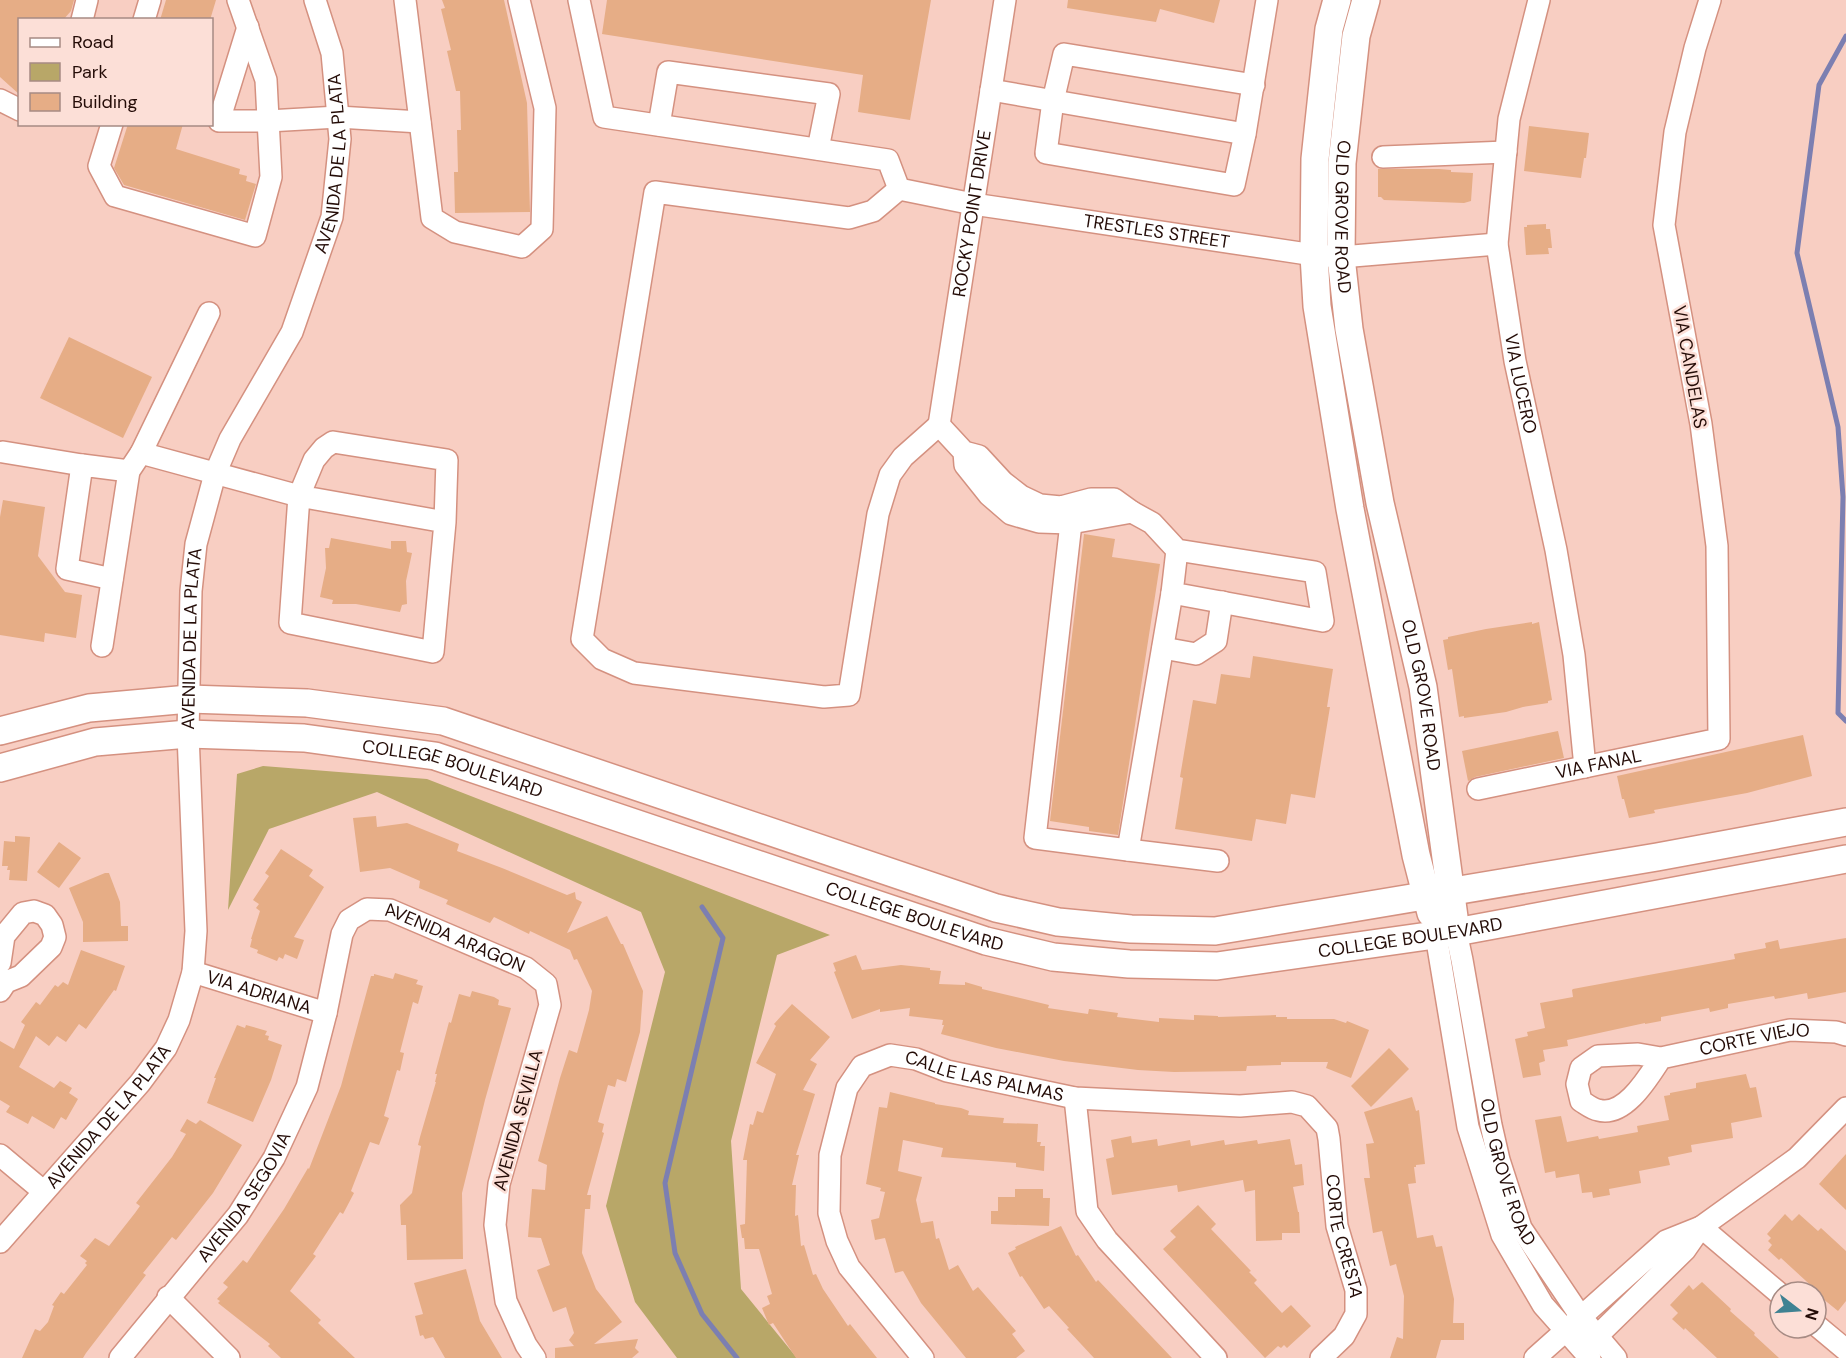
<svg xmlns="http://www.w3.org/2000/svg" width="1846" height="1358" viewBox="0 0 1846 1358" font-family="'DM Sans',sans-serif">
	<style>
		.green { fill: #b8a768 }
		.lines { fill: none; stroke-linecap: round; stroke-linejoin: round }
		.stream { stroke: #7c7fb1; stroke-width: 5 }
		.building { fill: #e6ad86 }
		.minor-casing { stroke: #d49180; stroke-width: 24 }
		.major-casing { stroke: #d49180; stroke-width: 30 }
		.minor { stroke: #fff; stroke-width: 21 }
		.major { stroke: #fff; stroke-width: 27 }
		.labels { text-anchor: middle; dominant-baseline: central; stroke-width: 5; stroke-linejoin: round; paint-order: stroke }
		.street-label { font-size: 18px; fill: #240c07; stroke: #fcdfd7 }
	</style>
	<rect width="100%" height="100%" fill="#f8cec2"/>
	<path class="green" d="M263 766 427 779 830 935 777 955 731 1141 741 1289 797 1358H677L635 1302 606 1206 665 972 641 912 377 792 269 829 228 910 237 774Z"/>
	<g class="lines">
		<g class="stream">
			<path d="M1846 36 1819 85 1797 253 1838 427 1843 497 1838 713 1846 721"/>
			<path d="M702 907 723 938 665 1183 675 1253 702 1314 737 1358"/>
		</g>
	</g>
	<g class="building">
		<path d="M0 0H74L71 11 63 20H20V95L0 77Z"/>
		<path d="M166 0H216L210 20H160Z"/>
		<path d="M442 0H504L527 103 530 212 455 213 454 172H458L457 130H461L460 91H456L447 51 451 50 441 9 445 8Z"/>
		<path d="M607 0H931L910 120 858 112 863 75 602 34Z"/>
		<path d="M1068 0H1220L1214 23 1160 9 1156 22 1067 8Z"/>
		<path d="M128 124H183L176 149 240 169 239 174 247 176 246 181 256 184 245 220 124 185 114 168Z"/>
		<path d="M1529 126 1589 133 1586 158H1584L1581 178 1524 171Z"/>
		<path d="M1378 169H1439L1451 170V172L1473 173 1471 201 1464 203 1384 200 1381 197H1378Z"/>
		<path d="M1546 224V229H1550L1552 248H1548L1549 254 1526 255 1524 227H1527V225Z"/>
		<path d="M69 337 152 377 123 438 40 398Z"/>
		<path d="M3 500 45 507 38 556 65 592 82 595 76 638 45 633 44 642 0 635V517Z"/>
		<path d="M1084 534 1115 539 1112 557 1160 564 1118 835 1089 831V827L1050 821Z"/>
		<path d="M331 538 391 549V541H406L407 552 412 553 406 581 407 604 402 605 400 612 356 604H332L333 600 320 597 326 568 325 548H329Z"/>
		<path d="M1532 622V624L1539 622 1552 700 1548 701V703L1523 707 1506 712 1464 718V716L1459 717 1452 669 1448 670 1443 640 1448 639V637L1486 629Z"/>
		<path d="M1253 656 1333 669 1327 707H1330L1315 798 1291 794 1286 824 1256 819 1252 841 1175 829 1183 778 1180 777 1193 700 1216 704 1221 674 1250 678Z"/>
		<path d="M1558 731 1564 758 1475 777 1468 781 1462 751Z"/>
		<path d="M1803 735 1812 776 1747 793 1654 810 1655 813 1629 818 1624 799H1622L1617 776Z"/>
		<path d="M376 816 377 827 407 823 459 844 457 851 502 868 567 895 575 892 576 899 582 902 567 933 607 916 621 944H623L643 991 640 1032 626 1082 617 1079 615 1087 608 1085 598 1122 604 1124 602 1132 604 1133 587 1195H591L590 1209H585L582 1253 596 1289 622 1322 594 1344 638 1339 635 1348 639 1352 632 1358H555V1348L574 1346 569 1340 574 1333 566 1307 553 1312 537 1270 550 1265 541 1238 528 1237 532 1189 545 1190 547 1165 538 1161 560 1078 569 1050 577 1053 589 1010 592 991 577 959 574 960 570 950 530 931 529 934 494 917 490 923 446 904 448 900 419 888 420 881 390 868 360 872 353 818Z"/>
		<path d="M15 836 30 837 27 881 9 880 10 870H7L8 866H2L4 841 15 842Z"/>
		<path d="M59 842 81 858 59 888 37 872Z"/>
		<path d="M281 849 313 870 309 876 324 887 294 937 304 940 297 959 285 954 283 959 279 957 277 961 257 953 258 950 250 947 252 939H251L260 911 256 908 259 904 253 900 269 876 265 873Z"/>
		<path d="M105 873H109L120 902 121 926H128V941L83 942V922L69 888Z"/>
		<path d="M1846 938V992L1808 999 1807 993 1775 999 1774 996 1728 1004V1008L1710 1012 1709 1008 1661 1017V1021L1645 1024V1023L1567 1040 1568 1046 1543 1050 1545 1061 1539 1063 1541 1075 1523 1078 1515 1039 1528 1036 1527 1032 1545 1028 1540 1003 1573 997 1572 990 1573 989 1735 959 1734 954 1766 948 1765 943 1778 940 1780 949Z"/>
		<path d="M81 950 125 966 116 991 114 990 86 1029 79 1024 66 1042 57 1036 49 1046 36 1036 19 1067 54 1088 60 1081 72 1088 69 1093 78 1099 66 1120 61 1117 54 1129 32 1116 28 1124 6 1112 10 1106 0 1100V1041L14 1049 25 1025 21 1022 36 1002 40 1005 55 985 58 987 63 982 68 985Z"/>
		<path d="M856 955 862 970 901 965 930 968V970L941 971 939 984 965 985V982L982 987V989L1049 1005 1048 1008 1088 1014 1089 1009 1118 1013 1117 1017 1159 1022V1018L1194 1020V1015L1218 1016V1017L1276 1015V1017H1287V1019H1334L1346 1023 1347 1021 1369 1030 1351 1078 1326 1068 1328 1062H1281V1065L1247 1066 1246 1071 1174 1072 1138 1070 1064 1061 996 1048 941 1034 944 1025H942L943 1020 909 1016 910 1008 880 1012V1009L852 1019 834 972 836 971 833 963Z"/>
		<path d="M395 973 418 980 416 984 423 986 418 1004 413 1002 400 1052 404 1053 400 1071 397 1070 384 1116 389 1118 379 1145 370 1142 351 1191 354 1193 343 1214 340 1212 313 1254 316 1256 290 1291 321 1320 318 1323 355 1358H281L268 1346 270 1344 218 1303 220 1301 217 1299 228 1287 223 1283 243 1260 247 1263 284 1209 308 1168 309 1169 341 1086 371 976H374V974L393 979Z"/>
		<path d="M472 991 494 997 499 1000 498 1005 511 1008 485 1100 462 1193 463 1259 407 1260 406 1225H401L400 1205 412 1193 421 1146 418 1145 420 1137 436 1082H435L437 1074H435L449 1022 451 1023 459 994 470 997Z"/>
		<path d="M792 1004 830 1037 810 1060 817 1064 803 1090 815 1094 796 1155H799L792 1185H796L795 1216 798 1215 801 1246 804 1245 813 1275 816 1274 823 1289 848 1326 850 1324 877 1358H796L773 1323 769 1325 762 1308 770 1304 767 1296 772 1294 759 1249H745L744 1238H742L740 1225 745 1224 747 1160H743L750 1124 753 1125 757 1111 763 1113 776 1074 756 1063 776 1026 774 1024Z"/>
		<path d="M237 1025 245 1028 246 1025 267 1031 265 1035 269 1036 268 1040 282 1045 271 1080 253 1122 207 1103 216 1078H214Z"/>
		<path d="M1389 1048 1409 1069 1371 1107 1351 1086Z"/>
		<path d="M1746 1074 1750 1088 1756 1087 1762 1117 1731 1123 1733 1138 1691 1145 1692 1152 1668 1157 1670 1165 1639 1171 1641 1183 1609 1189 1610 1195 1593 1198 1592 1192 1582 1193 1579 1174 1556 1178 1555 1171 1545 1173 1535 1120 1561 1116 1567 1142 1598 1136 1599 1139 1638 1132 1637 1126 1669 1120 1664 1096 1670 1095V1093L1696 1088V1083Z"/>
		<path d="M890 1092 935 1103V1104L961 1108 969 1111 968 1115 1004 1118 1003 1123 1038 1124 1037 1142H1041L1040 1146H1045L1044 1171 1016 1167V1163L941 1157 943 1148 903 1140 898 1171 922 1177 916 1200 921 1223 933 1221 936 1239 939 1238 949 1270 958 1265 973 1291 978 1287 1016 1331 1012 1334 1025 1351 1016 1358H966L921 1303 903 1271 895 1273 885 1238 875 1240 871 1220 879 1218 885 1192 880 1191 881 1188 866 1184 879 1107 887 1108Z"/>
		<path d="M1412 1097 1416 1111 1419 1110 1425 1164 1416 1165V1167H1414L1416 1183 1408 1184 1417 1238 1433 1235 1436 1247 1442 1246 1454 1299 1453 1323H1464V1340H1441L1436 1358H1390L1397 1337 1403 1339 1404 1296 1396 1264 1390 1266 1382 1231 1373 1233 1364 1178H1370L1366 1144 1374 1143 1364 1112Z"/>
		<path d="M187 1119 196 1124 200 1120 242 1145 213 1193 176 1240 172 1237 143 1273 146 1275 86 1353 83 1358H22L35 1329 40 1331 48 1322 54 1306 52 1305 61 1292 64 1294 87 1265 85 1263 87 1261 80 1256 95 1238 109 1246 135 1213 140 1206 136 1203 172 1157 186 1134 180 1131Z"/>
		<path d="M1131 1136 1132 1143 1157 1139 1158 1146 1190 1140 1191 1146 1224 1140 1225 1145 1257 1140 1258 1144 1290 1139 1295 1165 1302 1164 1304 1185 1293 1187 1298 1212H1299L1300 1233H1282V1240L1256 1241 1255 1190 1245 1192 1243 1180 1178 1192 1177 1185 1112 1195 1106 1159 1114 1157 1111 1140Z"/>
		<path d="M1846 1154V1210L1819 1184Z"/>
		<path d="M1015 1189H1043V1198H1050L1049 1226 991 1224V1211H998V1197H1015Z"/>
		<path d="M1198 1205 1216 1224 1211 1229 1251 1271 1249 1272 1257 1280 1254 1283 1282 1313 1291 1305 1311 1326 1287 1348 1284 1345 1281 1348 1278 1346 1265 1358 1163 1249 1176 1237 1170 1231Z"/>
		<path d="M1785 1214 1792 1221 1799 1214 1818 1231 1821 1228 1846 1251V1301L1838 1311 1817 1294 1818 1292 1781 1258 1779 1260 1768 1250 1772 1245 1768 1241 1771 1238 1767 1234Z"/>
		<path d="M1061 1226 1076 1256 1078 1255 1096 1282 1098 1280 1172 1358H1094L1067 1329 1069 1328 1049 1306 1044 1309 1022 1276 1020 1277 1008 1253 1016 1249 1015 1247Z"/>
		<path d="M466 1269 480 1321 502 1358H445L433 1337 425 1339 423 1335 420 1336 415 1316 423 1314 414 1283Z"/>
		<path d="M1702 1282 1731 1309 1730 1311 1755 1333 1754 1335 1779 1358H1717L1685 1328 1684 1330 1672 1319 1678 1313 1670 1305 1689 1285 1693 1290Z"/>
	</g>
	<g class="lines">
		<g class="minor-casing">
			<g id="minor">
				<path d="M405 0 432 218 455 232 522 247 542 229 545 108 519 0"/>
				<path id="s1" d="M579 0 604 117 888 160 899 189 973 204 1314 255 1341 257 1497 244"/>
				<path id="s2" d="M1539 0 1509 119 1497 244 1515 361 1556 550 1574 655 1585 767"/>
				<path d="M82 20 87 0"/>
				<path d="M144 20 150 0"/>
				<path d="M248 27 219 121H268L338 117 420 122"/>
				<path d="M991 90 1245 134 1267 0"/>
				<path d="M0 100 20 110"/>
				<path d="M112 124 99 166 115 196 255 236 271 177 266 80 238 0"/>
				<path d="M659 125 668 72 829 94 818 149"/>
				<path d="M1245 134 1234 185 1046 153 1053 101 1064 54 1254 85"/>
				<path d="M1383 157 1506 152"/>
				<path d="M899 189 873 211 849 218 655 192 582 639 602 659 634 673 824 697 849 695 878 514 890 475 903 457 939 425"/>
				<path d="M939 425 964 452 979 456 1003 482 1021 496 1040 505 1061 507 1091 499H1114L1132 512 1071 523 1039 522 1011 514 989 495 965 465 964 452"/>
				<path id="s3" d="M939 425 1005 0"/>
				<path d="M3 452 82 465"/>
				<path d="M141 453 209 313"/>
				<path d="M1071 505V523L1035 838 1128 850 1172 593"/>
				<path d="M1132 512 1152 523 1177 550 1315 572 1323 621 1172 593 1177 550"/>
				<path d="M112 579 67 569 82 465 129 471"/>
				<path d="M102 646 129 471 141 453 299 496 445 522 433 652 290 623 299 496 314 460 324 448 333 442 447 460 445 522"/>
				<path d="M1163 648 1196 654 1216 641 1222 602"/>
				<path id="s4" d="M1478 789 1719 739 1717 546 1701 424 1664 225 1675 132 1695 48 1710 0"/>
				<path d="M1128 850 1218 861"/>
				<path id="s5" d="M1456 932 1462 960 1491 1125 1499 1160 1521 1228 1581 1317 1616 1358"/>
				<path d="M1436 935 1468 1127 1502 1235 1543 1305 1590 1358"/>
				<path d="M0 963 4 936 23 913 34 911 45 915 52 925 55 937 51 947 21 976 6 982 0 991"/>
				<path id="s6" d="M193 972 326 1013"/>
				<path id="s7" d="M1661 1058C1649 1076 1625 1118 1598 1110 1592 1109 1586 1104 1581 1101L1577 1084 1581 1068 1598 1056 1638 1054 1661 1058 1790 1030 1836 1032 1846 1035"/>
				<path d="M1075 1098 1087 1211 1107 1240 1216 1358"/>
				<path d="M0 1155 43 1191"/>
				<path id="s8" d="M0 1242 140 1083 166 1048 179 1020 193 972 196 931 188 734 191 591 196 544 215 474 230 439 292 332 332 217 340 139 332 53 315 0"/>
				<path d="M1780 1294 1701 1227 1797 1158 1846 1108"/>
				<path d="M168 1297 229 1358"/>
				<path d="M1816 1325 1846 1350"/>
				<path id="s9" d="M120 1358 238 1215 274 1158 307 1087 326 1013 342 934 349 920 367 909 390 910 526 968 546 984 550 1005 499 1184 495 1225 506 1301 526 1345 535 1358"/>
				<path id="s10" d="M923 1358 849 1267 837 1241 829 1213 830 1155 847 1088 862 1066 890 1055 916 1059 947 1071 1075 1098 1240 1106 1292 1102 1307 1106 1327 1128 1329 1139 1337 1226 1356 1290V1314L1344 1336 1321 1358"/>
				<path d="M1535 1358 1666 1241 1701 1227 1685 1250 1588 1345"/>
			</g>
		</g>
		<g class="major-casing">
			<g id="major">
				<path d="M1337 0 1329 29 1315 159 1314 255 1317 306 1350 509 1416 855 1431 913"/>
				<path id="s11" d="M1366 0 1356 36 1342 163 1341 257 1349 329 1380 503 1423 687 1456 932"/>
				<path d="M0 731 89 708 189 699 307 703 443 721 996 908 1058 922 1131 929 1215 931 1657 857 1846 822"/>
				<path id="s12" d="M0 768 95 742 188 734 304 738 435 756 986 941 1053 957 1129 964 1217 966 1456 932 1846 859"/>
			</g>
		</g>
		<use href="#minor" class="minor"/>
		<use href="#major" class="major"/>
	</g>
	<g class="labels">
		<g class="street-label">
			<text stroke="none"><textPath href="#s8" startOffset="1174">AVENIDA DE LA PLATA</textPath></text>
			<text stroke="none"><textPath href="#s3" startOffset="214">ROCKY POINT DRIVE</textPath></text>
			<text stroke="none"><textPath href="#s11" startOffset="219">OLD GROVE ROAD</textPath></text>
			<text stroke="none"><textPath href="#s1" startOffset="699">TRESTLES STREET</textPath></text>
			<text transform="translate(1690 367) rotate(80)">VIA CANDELAS</text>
			<text stroke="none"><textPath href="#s2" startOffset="390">VIA LUCERO</textPath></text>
			<text stroke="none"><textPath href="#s8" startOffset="670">AVENIDA DE LA PLATA</textPath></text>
			<text stroke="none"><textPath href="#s11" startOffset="705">OLD GROVE ROAD</textPath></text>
			<text stroke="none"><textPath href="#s4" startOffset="123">VIA FANAL</textPath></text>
			<text stroke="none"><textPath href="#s12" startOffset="460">COLLEGE BOULEVARD</textPath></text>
			<text stroke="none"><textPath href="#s12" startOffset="946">COLLEGE BOULEVARD</textPath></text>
			<text stroke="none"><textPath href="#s12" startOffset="1450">COLLEGE BOULEVARD</textPath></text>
			<text stroke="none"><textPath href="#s9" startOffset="618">AVENIDA ARAGON</textPath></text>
			<text stroke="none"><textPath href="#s6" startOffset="69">VIA ADRIANA</textPath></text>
			<text stroke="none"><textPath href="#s7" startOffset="320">CORTE VIEJO</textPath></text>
			<text stroke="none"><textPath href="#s10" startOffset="456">CALLE LAS PALMAS</textPath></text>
			<text stroke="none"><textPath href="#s8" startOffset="166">AVENIDA DE LA PLATA</textPath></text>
			<text transform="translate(518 1120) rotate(-75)">AVENIDA SEVILLA</text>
			<text stroke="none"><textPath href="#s5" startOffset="246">OLD GROVE ROAD</textPath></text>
			<text stroke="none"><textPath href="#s9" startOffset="204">AVENIDA SEGOVIA</textPath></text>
			<text stroke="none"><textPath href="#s10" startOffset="922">CORTE CRESTA</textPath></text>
		</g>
	</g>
	<rect x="18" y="18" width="195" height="108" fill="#fcdfd7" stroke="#a68b84" stroke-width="1.5"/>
	<rect x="30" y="38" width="30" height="9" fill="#ffffff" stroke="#a68b84" stroke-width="1.5"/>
	<text x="72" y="48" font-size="18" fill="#240c07">Road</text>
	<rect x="30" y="63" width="30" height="18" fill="#b8a768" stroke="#a68b84" stroke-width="1.5"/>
	<text x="72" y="78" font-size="18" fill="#240c07">Park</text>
	<rect x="30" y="93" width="30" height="18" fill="#e6ad86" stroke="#a68b84" stroke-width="1.5"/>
	<text x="72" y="108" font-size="18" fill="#240c07">Building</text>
	<g transform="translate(1798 1310) rotate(107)"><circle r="28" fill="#fcdfd7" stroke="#a68b84" stroke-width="1.5"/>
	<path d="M0-4.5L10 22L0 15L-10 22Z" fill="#3f8292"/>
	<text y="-9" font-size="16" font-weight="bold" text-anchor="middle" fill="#240c07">N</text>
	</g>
</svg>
